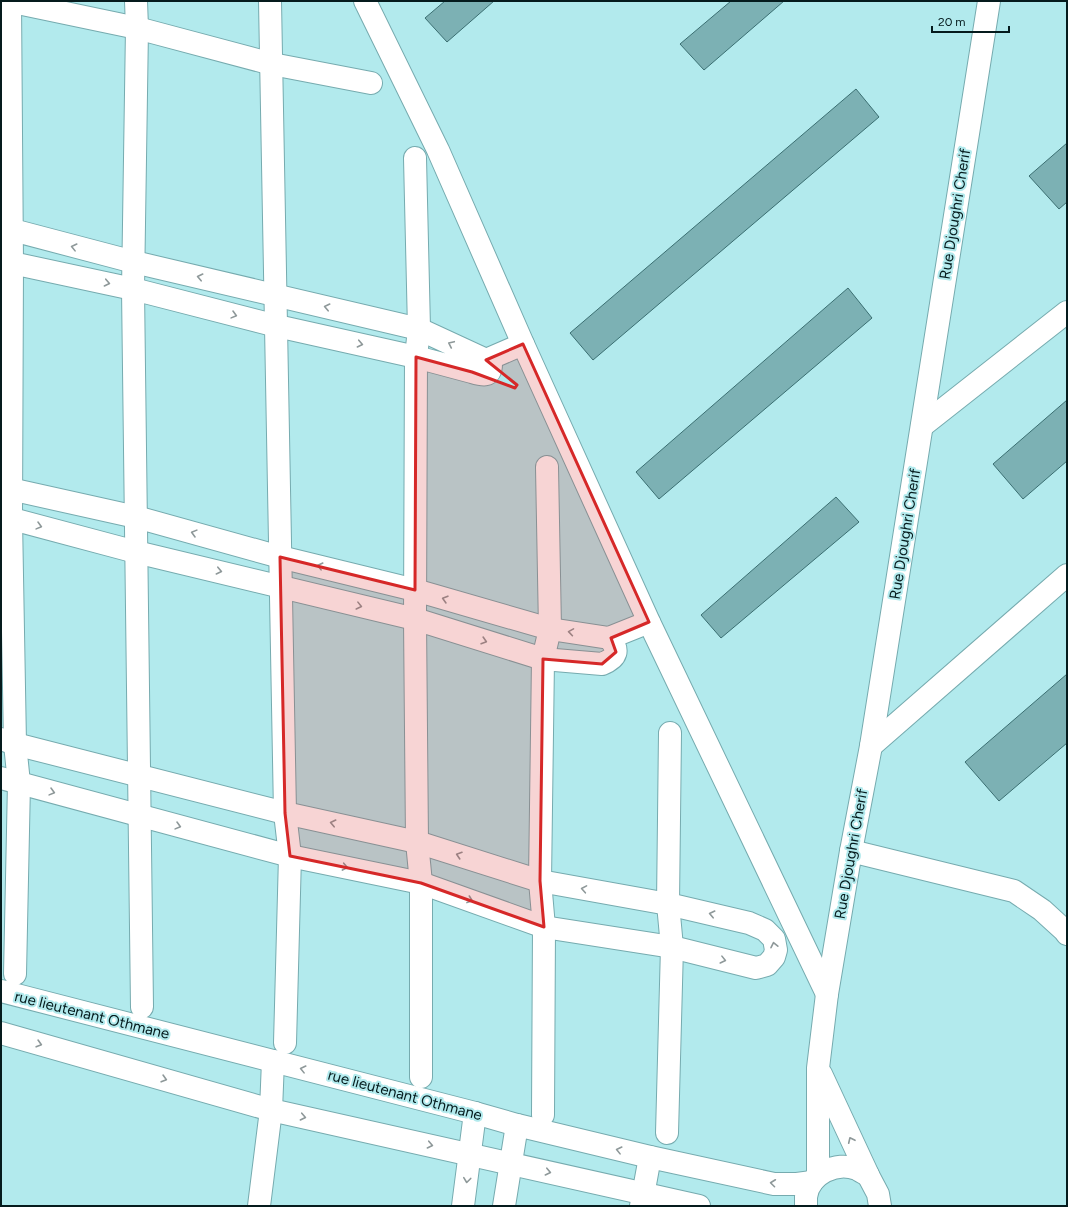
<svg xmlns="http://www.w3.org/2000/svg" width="1068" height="1207" viewBox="0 0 1068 1207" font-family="Figtree,sans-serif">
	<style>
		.building { fill: #7cb1b4; stroke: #3b6f72 }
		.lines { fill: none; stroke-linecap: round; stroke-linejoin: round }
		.minor-casing { stroke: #76abaf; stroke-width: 24 }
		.tertiary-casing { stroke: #76abaf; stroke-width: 24 }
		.secondary-casing { stroke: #76abaf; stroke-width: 24 }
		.minor { stroke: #fff; stroke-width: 22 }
		.tertiary { stroke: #fff; stroke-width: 22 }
		.secondary { stroke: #fff; stroke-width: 22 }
		.oneway { stroke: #8e9899 }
		.marked { fill: #d62828; fill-opacity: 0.2; stroke: #d62828; stroke-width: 3; stroke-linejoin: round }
		.labels { text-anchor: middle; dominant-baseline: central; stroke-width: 4; stroke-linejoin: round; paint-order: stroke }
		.street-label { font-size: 15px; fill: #051b1d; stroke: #b2eaed }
	</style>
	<rect width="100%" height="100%" fill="#b2eaed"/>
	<g class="building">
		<path d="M445 1H494L447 42 425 18Z"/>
		<path d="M731 1H784L704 70 680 44Z"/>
		<path d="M856 89 879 117 593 360 570 333Z"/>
		<path d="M1067 143V202L1059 209 1029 176Z"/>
		<path d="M848 288 872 318 659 499 636 472Z"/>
		<path d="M1067 400V461L1023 499 993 464Z"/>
		<path d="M836 497 859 522 721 638 701 615Z"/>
		<path d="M1067 674V743L999 801 965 762Z"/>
	</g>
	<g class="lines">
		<g class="minor-casing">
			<g id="minor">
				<path d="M8 1 137 28 272 64 371 83"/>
				<path d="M10 1 12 263 11 519 15 744 19 783 15 974"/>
				<path d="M136 1 137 28 133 289 142 1007"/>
				<path d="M270 1 285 813 290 856 285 1043"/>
				<path d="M415 158 419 329 416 357 415 619 417 842 421 883V1077"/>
				<path d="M1 227 134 262 419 329 486 360 491 364C491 378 482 375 472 372L416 357 277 326 133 289 12 263 1 260"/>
				<path d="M486 360 523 344"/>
				<path d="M922 426 1067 312"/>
				<path d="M1 487 136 517 280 557 415 590 550 629 609 638 649 622"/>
				<path d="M1 516 136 552 415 619 543 659 602 664C617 658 620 650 609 638"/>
				<path d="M1 739 15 744 285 813 417 842 540 881 668 904 749 923 765 930 774 939 776 950 774 957 767 965 756 968 672 947 544 927 421 883 290 856 1 778"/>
				<path d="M871 746 1067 575"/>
				<path d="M851 851 1014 891 1042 910 1064 930 1067 934"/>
				<path d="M543 1115 544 927 540 881 543 659 550 629 547 467"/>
				<path d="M667 1133 672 947 668 904 670 733"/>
				<path d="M259 1206 271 1110 273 1061"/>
				<path d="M641 1206 650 1157"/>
			</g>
		</g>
		<g class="tertiary-casing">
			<path id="tertiary" d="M365 1 438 150 523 344 649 622 827 994"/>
		</g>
		<g class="secondary-casing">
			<g id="secondary">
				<path d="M1 991 475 1113 517 1125 650 1157 774 1184H797L812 1182"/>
				<path d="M1 1033 271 1110 699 1206"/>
				<path d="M821 1074 868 1175 878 1194 880 1206"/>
				<path d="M818 1175V1068L827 994 851 851 871 746 989 1"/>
				<path d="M463 1206 475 1113"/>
				<path d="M504 1206 517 1125"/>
				<path d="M806 1206C806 1203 806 1200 806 1197 809 1174 836 1161 857 1169 860 1171 864 1173 868 1175"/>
			</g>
		</g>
		<use href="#minor" class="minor"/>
		<use href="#tertiary" class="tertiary"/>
		<use href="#secondary" class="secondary"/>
	</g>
	<defs><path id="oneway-chevron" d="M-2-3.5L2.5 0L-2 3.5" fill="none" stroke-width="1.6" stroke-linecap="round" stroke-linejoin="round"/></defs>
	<g class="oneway">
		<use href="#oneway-chevron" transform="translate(74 247) rotate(-166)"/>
		<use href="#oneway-chevron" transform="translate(200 277) rotate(-167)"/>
		<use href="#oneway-chevron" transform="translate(107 283) rotate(12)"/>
		<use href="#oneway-chevron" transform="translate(327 307) rotate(-167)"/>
		<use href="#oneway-chevron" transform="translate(234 315) rotate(15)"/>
		<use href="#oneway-chevron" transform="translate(360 344) rotate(12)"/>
		<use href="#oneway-chevron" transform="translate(451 344) rotate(-155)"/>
		<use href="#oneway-chevron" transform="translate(39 526) rotate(15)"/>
		<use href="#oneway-chevron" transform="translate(194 533) rotate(-165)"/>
		<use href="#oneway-chevron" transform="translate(320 566) rotate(-166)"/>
		<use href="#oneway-chevron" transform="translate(219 571) rotate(13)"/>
		<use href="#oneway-chevron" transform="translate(445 599) rotate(-164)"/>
		<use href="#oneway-chevron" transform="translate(359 606) rotate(14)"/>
		<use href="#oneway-chevron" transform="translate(571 632) rotate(-171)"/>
		<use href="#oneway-chevron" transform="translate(484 641) rotate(17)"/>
		<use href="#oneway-chevron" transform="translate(52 792) rotate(15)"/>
		<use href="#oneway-chevron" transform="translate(333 823) rotate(-167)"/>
		<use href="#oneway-chevron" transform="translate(178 826) rotate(15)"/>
		<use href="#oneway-chevron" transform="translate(459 855) rotate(-162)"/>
		<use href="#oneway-chevron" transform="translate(345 867) rotate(11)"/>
		<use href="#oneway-chevron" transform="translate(584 889) rotate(-170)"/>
		<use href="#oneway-chevron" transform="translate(470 900) rotate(20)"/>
		<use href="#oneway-chevron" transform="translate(712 914) rotate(-167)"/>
		<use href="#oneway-chevron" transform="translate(774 945) rotate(-102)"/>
		<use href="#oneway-chevron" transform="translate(723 960) rotate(14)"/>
		<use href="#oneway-chevron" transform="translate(39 1044) rotate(16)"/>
		<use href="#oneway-chevron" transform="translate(303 1069) rotate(-166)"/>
		<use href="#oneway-chevron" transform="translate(164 1079) rotate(16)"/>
		<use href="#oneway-chevron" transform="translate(303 1117) rotate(12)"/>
		<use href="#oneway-chevron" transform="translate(851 1140) rotate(-115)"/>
		<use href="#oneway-chevron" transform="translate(430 1145) rotate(12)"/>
		<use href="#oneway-chevron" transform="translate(619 1150) rotate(-166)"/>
		<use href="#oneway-chevron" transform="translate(548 1172) rotate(13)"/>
		<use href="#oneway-chevron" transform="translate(467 1180) rotate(97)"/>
		<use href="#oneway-chevron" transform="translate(773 1183) rotate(-173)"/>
	</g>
	<path class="marked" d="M523 344 649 622 611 638 616 652 602 664 543 659 540 881 544 927 421 883 290 856 285 813 280 557 415 590 416 357 472 372 515 388 517 385 486 360Z"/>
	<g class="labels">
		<g class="street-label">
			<text transform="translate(955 214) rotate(-81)">Rue Djoughri Cherif</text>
			<text transform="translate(905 534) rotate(-81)">Rue Djoughri Cherif</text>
			<text transform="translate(851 854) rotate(-80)">Rue Djoughri Cherif</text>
			<text transform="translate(92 1015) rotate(14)">rue lieutenant Othmane</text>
			<text transform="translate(405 1095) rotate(15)">rue lieutenant Othmane</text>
		</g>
	</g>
	<rect width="1068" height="1207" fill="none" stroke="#051b1d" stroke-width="4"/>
	<path d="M932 26v6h77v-6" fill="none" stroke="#051b1d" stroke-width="2"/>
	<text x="938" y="26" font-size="12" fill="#051b1d" stroke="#b2eaed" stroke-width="3" paint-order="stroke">20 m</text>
</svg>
